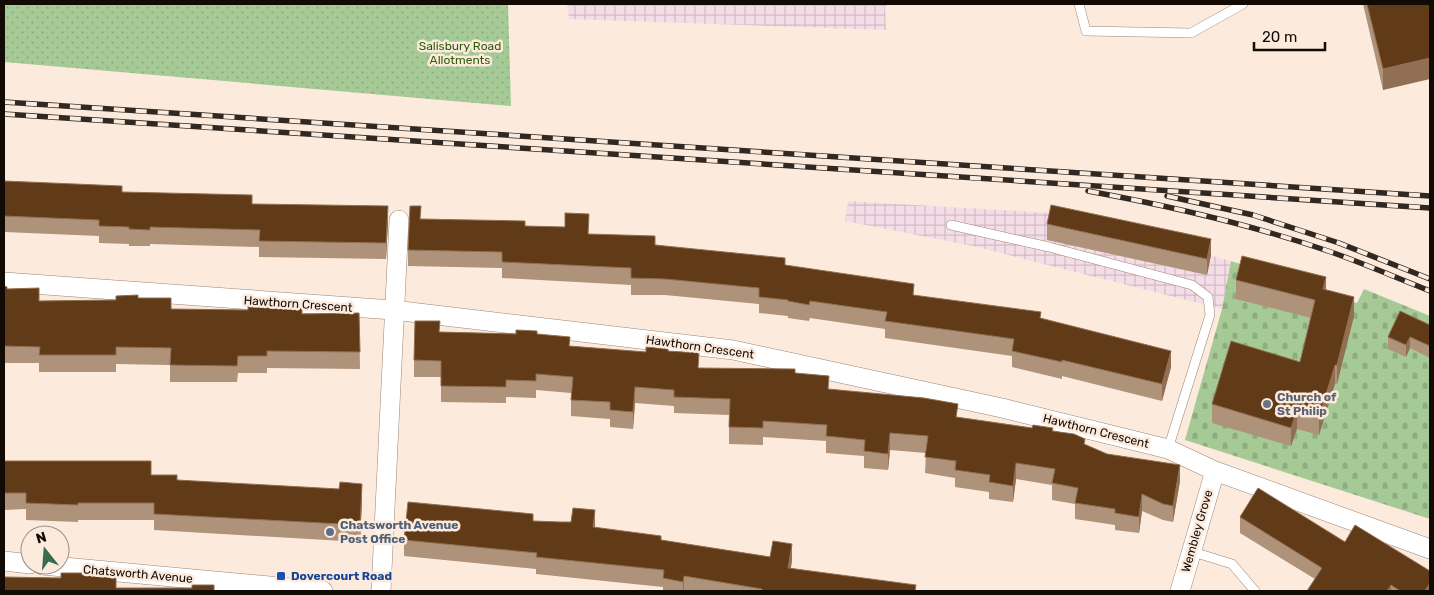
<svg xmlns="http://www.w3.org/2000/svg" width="1434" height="595" viewBox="0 0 1434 595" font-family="Rubik,sans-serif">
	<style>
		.industrial { fill: url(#industrial-grid) }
		.cemetery { fill: url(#cemetery-stones) }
		.garden { fill: url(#garden-dots) }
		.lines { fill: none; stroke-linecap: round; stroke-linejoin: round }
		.lane-casing { stroke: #9a8677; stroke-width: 10 }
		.street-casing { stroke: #9a8677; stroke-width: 20 }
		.lane { stroke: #fff; stroke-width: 9 }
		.street { stroke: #fff; stroke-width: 19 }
		.rail-casing { stroke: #302822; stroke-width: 5.5 }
		.rail { stroke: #fcebdd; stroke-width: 4; stroke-dasharray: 11; stroke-linecap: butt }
		.wall { fill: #ae927a }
		.shaded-wall { fill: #906f52 }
		.building { fill: #613a17; stroke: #906f52 }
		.worship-dot { fill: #6b7280; stroke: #fcebdd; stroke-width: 2 }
		.service-dot { fill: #5c6f8a; stroke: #fcebdd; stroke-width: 2 }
		.transit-dot { fill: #1a4fb4; stroke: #fcebdd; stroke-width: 2 }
		.labels { text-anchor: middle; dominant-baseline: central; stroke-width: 5; stroke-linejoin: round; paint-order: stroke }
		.park-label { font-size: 12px; fill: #2c5c07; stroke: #fcebdd }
		.street-label { font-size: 12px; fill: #110a05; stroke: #fcebdd }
		.worship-label { font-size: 12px; font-weight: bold; fill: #5b616d; stroke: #fcebdd; text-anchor: start }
		.service-label { font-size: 12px; font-weight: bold; fill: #4e5e75; stroke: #fcebdd; text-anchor: start }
		.transit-label { font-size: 12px; font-weight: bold; fill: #164399; stroke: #fcebdd; text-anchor: start }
	</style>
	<defs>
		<pattern id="industrial-grid" width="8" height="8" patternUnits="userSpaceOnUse" patternTransform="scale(1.25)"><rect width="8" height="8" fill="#f5dde7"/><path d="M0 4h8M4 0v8" fill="none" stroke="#d1bcc5"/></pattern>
		<pattern id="cemetery-stones" width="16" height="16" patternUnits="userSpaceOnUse" patternTransform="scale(1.25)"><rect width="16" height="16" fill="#a6ca96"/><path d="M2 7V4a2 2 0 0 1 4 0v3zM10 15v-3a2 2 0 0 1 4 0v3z" fill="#8eac80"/></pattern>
		<pattern id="garden-dots" width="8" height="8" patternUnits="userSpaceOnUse" patternTransform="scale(1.25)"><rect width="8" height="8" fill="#a6ca96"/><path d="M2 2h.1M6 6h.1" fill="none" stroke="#8eac80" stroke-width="1.8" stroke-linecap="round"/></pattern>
	</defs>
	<rect width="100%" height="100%" fill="#fcebdd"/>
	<g class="industrial">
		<path d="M567 4H891L885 6 886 30 569 19Z"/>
		<path d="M848 201 1052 213 1231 261 1222 309 973 246 845 221Z"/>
	</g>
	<path class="cemetery" d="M1231 261 1357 303 1364 289 1430 316V519L1185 440 1222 309Z"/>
	<path class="garden" d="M4 4H508L511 106 4 62Z"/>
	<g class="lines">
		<g class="lane-casing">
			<g id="lane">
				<path d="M1079 4 1086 31 1191 33 1243 4"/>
				<path d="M951 225 1049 247 1192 285 1208 297 1210 315 1168 449"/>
				<path d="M1190 551 1232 564 1255 591"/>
			</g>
		</g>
		<g class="street-casing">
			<g id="street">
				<path d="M4 282 393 310 733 350 1002 408 1168 449 1215 471 1430 549"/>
				<path d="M4 561 30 564"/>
				<path d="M42 565 323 591"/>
				<path d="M381 591 399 220"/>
				<path d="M1180 591 1215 471"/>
			</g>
		</g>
		<use href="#lane" class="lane"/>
		<use href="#street" class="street"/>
		<g class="rail-casing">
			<g id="rail">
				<path d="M4 102 1430 196"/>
				<path d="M4 114 1430 208"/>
				<path d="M1088 191C1170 206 1253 225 1331 252 1365 264 1397 278 1430 291"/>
				<path d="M1167 196 1253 215 1339 243 1430 279"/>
			</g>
		</g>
		<use href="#rail" class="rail"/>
	</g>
	<g class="wall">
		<path d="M1363 4H1430L1383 90Z"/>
		<path d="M4 181 252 204 388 222 386 259 259 257V247L150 244V246H129V244L99 243V236L4 232Z"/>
		<path d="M421 219 525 226 589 234 785 265 914 295 1041 318 1171 367 1162 401 1062 376V379L1012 367V356L885 338V329L810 318 809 321 788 318V316L759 313V304L665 295H631V285L502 278V268L408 266V250Z"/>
		<path d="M1047 224 1211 255 1207 275 1047 240Z"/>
		<path d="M1236 280 1326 290 1354 316 1337 384H1335L1319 435 1297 429 1291 446 1212 423V404L1300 362 1311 318 1236 299Z"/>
		<path d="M4 286 7 289 39 301 116 300 138 298 171 309 248 310 268 308 302 314 359 313 360 369 267 368V373H238L237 382H170V365L116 364V372H39V363H4Z"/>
		<path d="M1430 325V358L1410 348 1406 357 1388 349V337Z"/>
		<path d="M440 332 537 334 570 346 646 352 668 351 699 368 795 373 829 389 958 417 1053 431 1107 454 1180 481 1173 522 1163 520 1142 511 1139 533 1115 530V525L1075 519V504L1052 500V485L1016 479 1013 502 989 499V492L955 487V478L925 473 926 453 890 450 888 470 864 468V456L826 453V441L763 437V445L729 444V415L674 413V406L635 403 633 429 610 427V419L571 416V393L536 390V398L506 397V403L441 402V377H414V360Z"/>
		<path d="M4 461 151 475 177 480 362 501 360 542 154 530V520H78V522L26 520V509L4 510Z"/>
		<path d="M1240 517 1345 542 1430 591H1307L1315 579 1240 533Z"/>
		<path d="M533 521 595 528 661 540 792 560 791 568 916 591H663V587L536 574V569L404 556V540Z"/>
	</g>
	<g class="shaded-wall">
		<path d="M1430 58V79L1383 90V69Z"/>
		<path d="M388 206V222L386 259V243Z"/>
		<path d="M1211 239V255L1207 275V259Z"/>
		<path d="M1326 277V296L1323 289Z"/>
		<path d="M1354 297V316L1337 384V365Z"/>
		<path d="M1410 337V348L1406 357V345Z"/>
		<path d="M1171 351V367L1162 401V384Z"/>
		<path d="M1335 365V384L1319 435V417Z"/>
		<path d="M635 387V403L633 429V412Z"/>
		<path d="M1297 410V429L1291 446V428Z"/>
		<path d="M890 433V450L888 470V454Z"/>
		<path d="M1016 463V479L1013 502V486Z"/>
		<path d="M1180 465V481L1173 522V506Z"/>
		<path d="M362 484V501L360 542V525Z"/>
		<path d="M1142 494V511L1139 533V517Z"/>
		<path d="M595 510V527L593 544V527Z"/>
		<path d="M792 544V560L788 584V568Z"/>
		<path d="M684 576V591H683V582Z"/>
		<path d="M1430 583V591H1425Z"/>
		<path d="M1391 585V591H1387Z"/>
	</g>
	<g class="building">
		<path d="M1367 4H1430V58L1383 69Z"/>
		<path d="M4 181 122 186V192L252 195V204L388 206 386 243 259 241 260 230 150 227V230L129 229V227L99 226V220L4 216Z"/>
		<path d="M1051 205 1211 239 1207 259 1047 224Z"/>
		<path d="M410 206H421L420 219 525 221V226L565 227V213L589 214 588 234 655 236V245L785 258V265L914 284 913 295 1041 312 1040 318 1171 351 1162 384 1062 360V362L1012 351 1014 339 885 321 887 312 810 301 809 305 788 301V300L759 297V288L665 279 631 278V268L502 262V252L408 250Z"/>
		<path d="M1242 256 1326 277 1323 289 1354 297 1337 365H1335L1319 417 1297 410 1291 428 1212 404 1231 341 1300 362 1315 300 1236 280Z"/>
		<path d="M4 286 7 287V289L39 288V301L116 300V296L138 295V298H171V309L248 310V305H268V308H302V314L359 313 360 352 267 351V356H238L237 366 170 365 171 348 116 347V355H39L40 347 4 346Z"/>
		<path d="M1400 311 1430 325V346L1410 337 1406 345 1388 337Z"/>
		<path d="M415 321H440L439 332 516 334V330L537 331V334L570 337 569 346 646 352V347L668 349V351L699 353 698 368 795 369V373L829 376 828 389 924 398 958 404 956 417 1032 428 1033 425 1053 428 1052 431 1074 434 1085 439 1084 444 1107 454 1180 465 1173 506 1163 504 1142 494 1139 517 1115 513V509L1075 503 1078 488 1052 483 1055 469 1016 463 1013 486 989 482 990 475 955 470 956 461 925 457 928 436 890 433 888 454 864 451 865 440 826 436 827 425 763 421V428L729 427 730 399 674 397V390L635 387 633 412 610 410V402L571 400 573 377 536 374V381L506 380V387L441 386V361L414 360Z"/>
		<path d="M4 461H151V475H177V480L339 489 340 482 362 484 360 525 154 514V503H78V505L26 503V493H4Z"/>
		<path d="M1258 488 1345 542 1355 525 1430 571V583L1425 591H1400L1391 585 1387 591H1307L1322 568 1240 517Z"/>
		<path d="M408 502 533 514V521L561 522H571L573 508 595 510 593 527 661 536V540L770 557 773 541 792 544 788 568 916 585 915 591H762V589L684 576 683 582 663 578 664 570 536 557 537 553 404 540Z"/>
		<path d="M61 573H82V575L116 576V588H192V585H214V591H4V577L61 578Z"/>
	</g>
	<circle class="worship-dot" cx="1267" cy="404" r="5"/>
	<circle class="service-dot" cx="330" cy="532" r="5"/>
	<rect class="transit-dot" x="276" y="571" width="10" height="10" rx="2.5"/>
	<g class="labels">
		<g class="park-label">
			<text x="460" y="46">Salisbury Road<tspan x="460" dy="14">Allotments</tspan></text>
		</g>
		<g class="street-label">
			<text transform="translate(298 304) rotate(4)">Hawthorn Crescent</text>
			<text transform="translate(700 347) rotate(8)">Hawthorn Crescent</text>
			<text transform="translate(1096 431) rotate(14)">Hawthorn Crescent</text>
			<text transform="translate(1197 531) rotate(-74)">Wembley Grove</text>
			<text transform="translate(138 574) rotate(5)">Chatsworth Avenue</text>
		</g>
		<g class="worship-label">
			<text x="1277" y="397">Church of<tspan x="1277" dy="14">St Philip</tspan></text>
		</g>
		<g class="service-label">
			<text x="340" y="525">Chatsworth Avenue<tspan x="340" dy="14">Post Office</tspan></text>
		</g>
		<g class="transit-label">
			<text x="291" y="576">Dovercourt Road</text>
		</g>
	</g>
	<rect width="1434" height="595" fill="none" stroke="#110a05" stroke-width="10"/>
	<g transform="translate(45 550) rotate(343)"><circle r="24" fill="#fcebdd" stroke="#9e9187"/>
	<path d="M0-4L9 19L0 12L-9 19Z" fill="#356c52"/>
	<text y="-8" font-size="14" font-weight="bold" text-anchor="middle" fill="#110a05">N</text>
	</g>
	<path d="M1254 42v8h71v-8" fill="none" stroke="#110a05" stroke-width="2.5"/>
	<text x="1262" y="42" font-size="15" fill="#110a05" stroke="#fcebdd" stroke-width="4" paint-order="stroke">20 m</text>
</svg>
